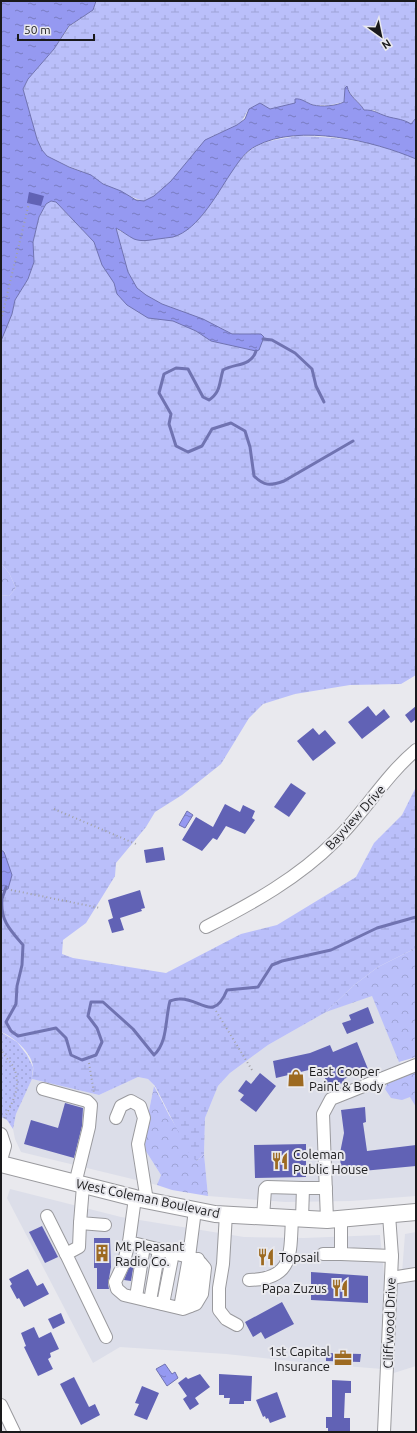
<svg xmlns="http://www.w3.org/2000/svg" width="417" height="1433" viewBox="0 0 417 1433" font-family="Ubuntu,sans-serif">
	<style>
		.built { fill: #dcdee9 }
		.green { fill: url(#green-dots) }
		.forest { fill: url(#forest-crowns) }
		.wetland { fill: url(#wetland-marsh) }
		.water { fill: url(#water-ripples); stroke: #7073b1 }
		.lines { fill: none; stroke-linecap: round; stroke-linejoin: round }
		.stream { stroke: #7073b1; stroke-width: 3 }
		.building { fill: #6162b5 }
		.minor-casing { stroke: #9a9a9e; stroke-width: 14 }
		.major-casing { stroke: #9a9a9e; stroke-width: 18 }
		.path { stroke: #a1a1a5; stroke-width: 2; stroke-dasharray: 1 3; stroke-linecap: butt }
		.minor { stroke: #fff; stroke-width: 12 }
		.major { stroke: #fff; stroke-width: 16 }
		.labels { text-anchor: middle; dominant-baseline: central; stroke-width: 4; stroke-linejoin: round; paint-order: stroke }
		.street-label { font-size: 13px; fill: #1a1a1c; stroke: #e9e9ee }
		.poi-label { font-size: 13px; fill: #1a1a1c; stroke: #e9e9ee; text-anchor: start }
	</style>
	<defs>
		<pattern id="green-dots" width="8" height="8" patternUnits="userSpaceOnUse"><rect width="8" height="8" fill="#babffa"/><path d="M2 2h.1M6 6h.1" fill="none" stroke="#9fa4d6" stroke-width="1.8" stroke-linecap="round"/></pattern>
		<pattern id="forest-crowns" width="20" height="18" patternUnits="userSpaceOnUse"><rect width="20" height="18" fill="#babffa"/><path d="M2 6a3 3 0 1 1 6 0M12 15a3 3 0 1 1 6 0" fill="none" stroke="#9fa4d6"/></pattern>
		<pattern id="wetland-marsh" width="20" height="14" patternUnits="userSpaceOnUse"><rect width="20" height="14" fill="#babffa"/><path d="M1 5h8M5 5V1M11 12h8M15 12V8" fill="none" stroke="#9fa4d6"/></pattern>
		<pattern id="water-ripples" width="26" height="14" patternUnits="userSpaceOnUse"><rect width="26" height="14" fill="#9599f1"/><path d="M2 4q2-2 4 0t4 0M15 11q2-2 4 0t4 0" fill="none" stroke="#797cc2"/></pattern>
	</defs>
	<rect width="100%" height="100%" fill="#e9e9ee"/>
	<g class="built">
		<path d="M372 995 401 1065 416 1060V1196L351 1201 285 1202 208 1196 204 1154 205 1118 218 1086 230 1073 268 1045 326 1012Z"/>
		<path d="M138 1077 148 1079 154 1086 142 1145 161 1175 157 1185 21 1152 15 1139 13 1129 16 1114 32 1079 99 1095Z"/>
		<path d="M10 1189 121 1217 244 1237 304 1238 380 1235 384 1274 402 1273 405 1234 416 1232V1366L381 1377 382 1369 309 1363 226 1354 120 1347 93 1363 7 1198Z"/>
	</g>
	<path class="green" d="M1 1032 17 1042 27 1055 33 1067 32 1079 16 1114 13 1129 7 1120 1 1117Z"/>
	<g class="forest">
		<path d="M1 563 9 573 16 588 9 596 1 595Z"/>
		<path d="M416 948V1057L399 1062 372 996 326 1012 353 986 378 967Z"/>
		<path d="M416 1072V1107L410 1097 402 1100 391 1098 385 1089 387 1084Z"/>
		<path d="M154 1086 169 1115 197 1161 204 1154 208 1196 172 1190 157 1185 161 1175 142 1145Z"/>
	</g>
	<g class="wetland">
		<path d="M96 1H416V118L411 124 383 116 374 110H364C359 100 350 97 347 86L345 88 344 102 330 105H314L305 102 270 109 260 103C257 105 252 107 249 109 244 115 244 121 237 125 227 131 213 134 204 142 189 157 166 197 144 201 141 201 106 186 102 184 98 181 94 177 90 175 76 168 61 165 48 157 37 150 26 103 23 89L28 79 54 49 70 26 93 10Z"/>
		<path d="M296 136C341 137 374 141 416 159V675L401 684 350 685 295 694 263 704 249 718 221 764 182 795 155 812 146 827 116 863 115 876 86 923 63 940 62 954 73 958 166 973 241 934 277 925 356 877 374 843 402 815 416 787V948L378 967 353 986 326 1012 268 1045 230 1073 218 1086 205 1118 204 1154 197 1161 191 1157 155 1086 148 1079 138 1077 99 1095 32 1079C32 1076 34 1070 33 1066 31 1052 14 1037 1 1032V891L8 889 5 852 1 850V595L9 596 16 588 9 573 1 563V341L12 314 15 300 28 279 34 262 33 242 39 217 46 204 51 201 56 202 94 242 115 228C135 240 138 241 161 238 210 232 218 171 255 147 266 140 283 139 296 136Z"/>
	</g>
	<g class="water">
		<path d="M1 1H96L93 10 69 26 54 49 28 79 23 89 37 139 42 150 47 156 69 167 91 175 103 184 121 191 136 200 144 201 154 196 171 181 205 140 237 125 245 119 249 109 260 103 270 109 295 103V99C302 98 306 103 313 105 322 107 336 106 344 102L345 88 347 86C349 97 359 101 364 110 374 110 375 112 383 115 392 119 402 118 411 124L416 118V159C374 141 299 123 256 146 246 151 239 161 233 170 219 190 199 230 173 237 168 238 163 238 158 239 150 240 142 242 134 239 128 236 122 231 116 228L128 272 137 288 146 295 162 304 203 319 232 334H261L264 337 259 350 256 351 211 341 196 331 173 321 148 318 127 305 117 294 114 283 102 265 94 242 56 202 51 201 46 204 39 217 33 242 34 262 28 279 15 300 12 314 1 341Z"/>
		<path d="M187 811 193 815 185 828 179 825Z"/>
		<path d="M1 850 4 852 12 875 8 889 1 891Z"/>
		<path d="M165 1364 172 1374 175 1372 178 1378 167 1386 156 1369Z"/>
	</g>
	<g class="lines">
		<g class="stream">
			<path d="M263 339 272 340 295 353 312 369 316 386 324 402"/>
			<path d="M256 351C251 367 235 363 223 370 219 383 221 392 209 400L203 397 188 369 176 368 164 374 159 393 171 414 169 424 176 446 188 452 202 446 212 429 231 423 245 431 250 447 254 476C264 486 270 486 284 481L353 441"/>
			<path d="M6 887C5 891 3 895 2 899 0 920 10 930 23 945L22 965 17 986 16 1004 6 1022 11 1031 18 1036 56 1028 66 1038 71 1055 82 1060 96 1055 102 1042 97 1028 88 1016 91 1002H103L133 1029 154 1055C168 1042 165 1019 170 1001 173 1000 176 999 179 999 200 997 213 1024 227 990L258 987 272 965 282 961 331 950 377 928 416 917"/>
		</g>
	</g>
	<g class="building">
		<path d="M29 192 44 196 41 206 27 203Z"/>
		<path d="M368 706 376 716 384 709 390 717 362 739 348 722Z"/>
		<path d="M416 706V719L411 723 405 715Z"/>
		<path d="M313 728 319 735 325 730 336 743 313 761 297 741Z"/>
		<path d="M291 783 306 793 289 817 274 807Z"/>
		<path d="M225 804 240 812 243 805 255 811 252 818 255 820 245 834 226 826 217 840 213 838 202 851 182 840 196 817 213 827Z"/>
		<path d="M163 847 165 860 146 863 144 850Z"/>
		<path d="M140 890 145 908 141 909 142 911 120 918 124 930 112 933 108 920 113 918 108 900Z"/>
		<path d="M368 1007 374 1023 347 1034 342 1023 351 1020 349 1015Z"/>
		<path d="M357 1042 368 1069 344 1079 345 1082 329 1089 321 1067 276 1078 273 1061 310 1053 330 1045 333 1052Z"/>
		<path d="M260 1073 276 1086 256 1112 240 1100 244 1095 238 1091 246 1080 251 1084Z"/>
		<path d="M65 1103 83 1108 82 1126 74 1158 24 1144 31 1120 58 1128Z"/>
		<path d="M365 1107 366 1122 363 1123 367 1151 416 1145V1166L341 1173 340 1153 344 1133 341 1110Z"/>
		<path d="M306 1144V1177L255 1178 254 1145Z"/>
		<path d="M42 1226 58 1257 45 1263 29 1232Z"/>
		<path d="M94 1238H110L111 1267 108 1284 109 1289H97V1268H94Z"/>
		<path d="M131 1262 134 1263 131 1281 124 1280Z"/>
		<path d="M28 1269 37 1286 43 1283 49 1294 24 1307 19 1298 17 1299 10 1286 12 1284 9 1279Z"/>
		<path d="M311 1272 368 1276V1303L311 1300Z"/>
		<path d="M282 1302 294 1324 265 1339 261 1332 253 1337 245 1322Z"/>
		<path d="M61 1313 65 1323 53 1329 48 1319Z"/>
		<path d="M34 1327 39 1338 51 1332 59 1349 50 1353 51 1357 48 1359 53 1369 38 1376 24 1347 26 1346 21 1333Z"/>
		<path d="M326 1353 361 1354 360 1362 326 1361Z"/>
		<path d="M200 1374 210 1387 195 1398 199 1404 190 1410 183 1399 187 1396 178 1383 186 1377 188 1379Z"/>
		<path d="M219 1374 252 1376 251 1401H244V1404H229L230 1398H224V1395H219Z"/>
		<path d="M74 1377 89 1407 95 1404 100 1415 81 1425 60 1384Z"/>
		<path d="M332 1380 351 1381V1393H345L344 1418H350V1432H328V1428H326V1417H332Z"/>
		<path d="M142 1386 159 1393 147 1420 134 1415 139 1404 135 1403Z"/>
		<path d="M277 1392 286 1417 270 1423 268 1418 266 1419 265 1416 263 1417 256 1400Z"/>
	</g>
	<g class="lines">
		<g class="minor-casing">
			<g id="minor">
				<path d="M206 927C253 903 298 878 335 841 364 813 385 776 416 750"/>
				<path d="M43 1089 87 1101 91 1105 89 1127 75 1184"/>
				<path d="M116 1118 121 1106 131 1101 140 1106 144 1118 138 1144 147 1201"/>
				<path d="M1 1134 5 1146 1 1160"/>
				<path d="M83 1186 80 1223 105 1225"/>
				<path d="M135 1198 129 1242 189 1257 195 1210"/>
				<path d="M226 1214 223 1264 219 1288V1310L226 1319 237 1325"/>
				<path d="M47 1216 66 1254"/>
				<path d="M263 1217 265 1189 267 1187 303 1188"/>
				<path d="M302 1219 303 1188H326"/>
				<path d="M341 1219V1254L392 1256"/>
				<path d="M327 1220 323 1114 331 1099 416 1065"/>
				<path d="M80 1223 79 1247 66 1254 106 1337"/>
				<path d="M129 1242 123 1265 115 1282 117 1289 124 1295 183 1309 196 1304 202 1294 205 1268C200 1261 197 1259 189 1257L180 1308"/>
				<path d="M323 1254H341"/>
				<path d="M391 1278 416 1274"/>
				<path d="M249 1280C294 1279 290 1254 292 1218"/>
				<path d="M136 1297 144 1246"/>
				<path d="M150 1301 159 1250"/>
				<path d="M163 1304 173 1253"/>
				<path d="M190 1306 198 1259"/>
				<path d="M1 1405 14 1432"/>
				<path d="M384 1432 392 1256 389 1215"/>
			</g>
		</g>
		<g class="major-casing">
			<path id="major" d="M1 1164 135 1198 215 1214 327 1220 416 1212"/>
		</g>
		<g class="path">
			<path d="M1 320 29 203"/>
			<path d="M54 809 136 844"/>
			<path d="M11 890 100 908"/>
			<path d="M216 1011 252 1070"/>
			<path d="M1 1048C3 1055 9 1060 13 1066 23 1086 12 1104 3 1120"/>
			<path d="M89 1063 94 1093"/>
		</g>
		<use href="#minor" class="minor"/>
		<use href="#major" class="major"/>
	</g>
	<defs>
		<g id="shop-bare" transform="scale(1.38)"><path d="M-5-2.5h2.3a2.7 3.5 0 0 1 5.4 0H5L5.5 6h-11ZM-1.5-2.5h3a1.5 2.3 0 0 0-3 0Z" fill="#9d6a21" stroke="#e9e9ee" stroke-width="2.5" paint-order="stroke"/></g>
		<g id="restaurant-bare" transform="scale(1.38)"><path d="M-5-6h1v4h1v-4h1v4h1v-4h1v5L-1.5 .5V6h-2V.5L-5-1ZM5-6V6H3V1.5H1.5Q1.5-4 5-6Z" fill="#9d6a21" stroke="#e9e9ee" stroke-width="2.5" paint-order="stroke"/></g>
		<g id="building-bare" transform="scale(1.38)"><path d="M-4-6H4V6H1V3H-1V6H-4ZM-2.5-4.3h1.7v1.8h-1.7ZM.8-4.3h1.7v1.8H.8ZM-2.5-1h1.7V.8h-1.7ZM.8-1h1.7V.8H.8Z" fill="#9d6a21" stroke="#e9e9ee" stroke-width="2.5" paint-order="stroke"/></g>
		<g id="office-bare" transform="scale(1.38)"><path d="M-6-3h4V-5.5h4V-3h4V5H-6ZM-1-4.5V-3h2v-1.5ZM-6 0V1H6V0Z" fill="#9d6a21" stroke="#e9e9ee" stroke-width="2.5" paint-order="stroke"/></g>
	</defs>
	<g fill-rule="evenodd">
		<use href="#shop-bare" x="296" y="1078"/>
		<use href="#restaurant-bare" x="280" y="1161"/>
		<use href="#building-bare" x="102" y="1253"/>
		<use href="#restaurant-bare" x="266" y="1257"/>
		<use href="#restaurant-bare" x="340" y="1288"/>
		<use href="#office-bare" x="343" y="1358"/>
	</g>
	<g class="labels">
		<g class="street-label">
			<text transform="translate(355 817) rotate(-48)">Bayview Drive</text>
			<text transform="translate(148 1198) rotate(12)">West Coleman Boulevard</text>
			<text transform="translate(389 1323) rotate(-88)">Cliffwood Drive</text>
		</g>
		<g class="poi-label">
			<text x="309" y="1071">East Cooper<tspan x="309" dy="15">Paint &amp; Body</tspan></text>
			<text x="293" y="1154">Coleman<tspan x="293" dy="15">Public House</tspan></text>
			<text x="115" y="1246">Mt Pleasant<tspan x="115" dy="15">Radio Co.</tspan></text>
			<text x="279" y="1257">Topsail</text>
			<text x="327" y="1288" text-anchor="end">Papa Zuzus</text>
			<text x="330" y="1351" text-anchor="end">1st Capital<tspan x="330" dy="15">Insurance</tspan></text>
		</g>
	</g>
	<rect width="417" height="1433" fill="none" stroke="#1a1a1c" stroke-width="4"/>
	<g transform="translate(381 36) rotate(147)" stroke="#e9e9ee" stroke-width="3" paint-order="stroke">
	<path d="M0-3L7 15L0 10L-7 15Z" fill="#1a1a1c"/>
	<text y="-6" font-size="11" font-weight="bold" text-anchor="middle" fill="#1a1a1c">N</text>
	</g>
	<path d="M18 34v6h76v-6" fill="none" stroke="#1a1a1c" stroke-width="2"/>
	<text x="24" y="34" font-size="12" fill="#1a1a1c" stroke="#e9e9ee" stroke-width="3" paint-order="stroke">50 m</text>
</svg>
